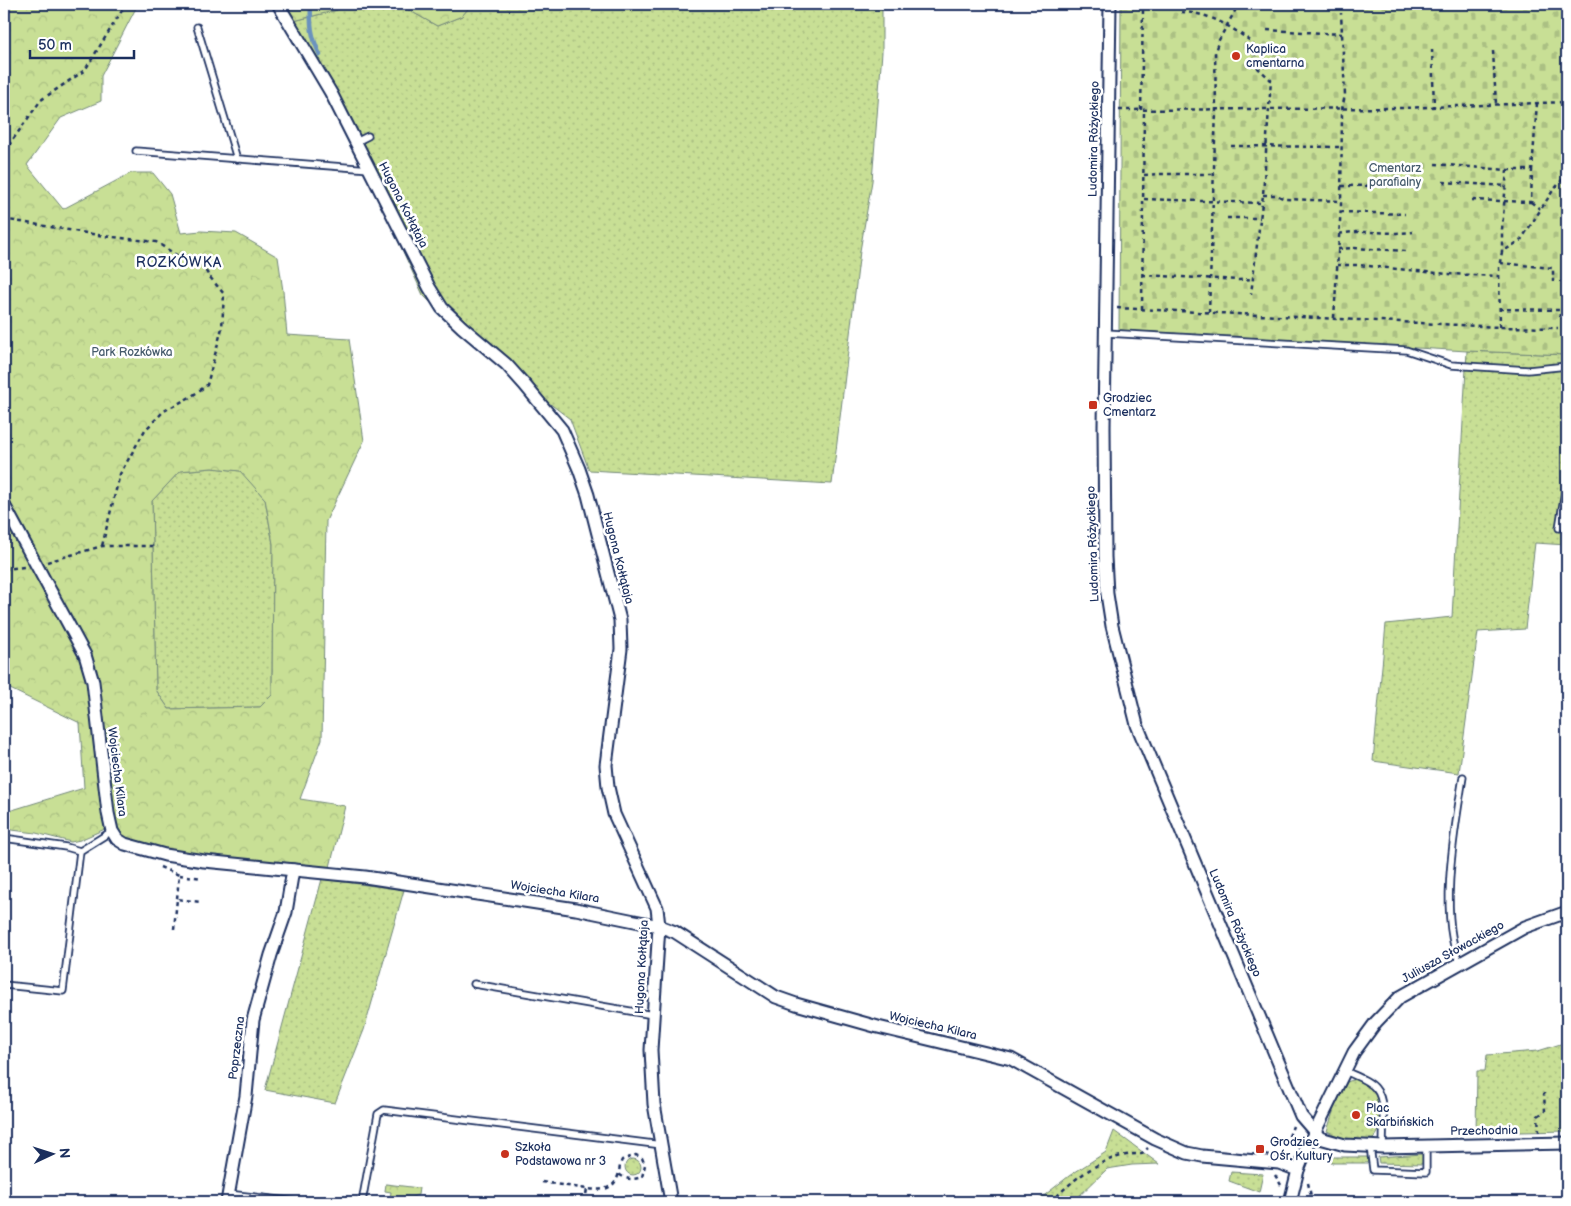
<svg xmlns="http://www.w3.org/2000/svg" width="1571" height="1206" viewBox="0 0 1571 1206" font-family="'Balsamiq Sans',sans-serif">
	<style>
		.grass { fill: url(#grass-dots); stroke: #72877a }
		.forest { fill: url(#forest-crowns); stroke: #72877a; fill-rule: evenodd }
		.cemetery { fill: url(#cemetery-stones); stroke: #72877a }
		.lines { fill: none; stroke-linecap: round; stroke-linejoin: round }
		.stream { stroke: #6a92be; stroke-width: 4.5 }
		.lane-casing { stroke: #1b2f5e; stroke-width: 9 }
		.street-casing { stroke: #1b2f5e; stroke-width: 15 }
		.path { stroke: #1b2f5e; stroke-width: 2.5; stroke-dasharray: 4 4; stroke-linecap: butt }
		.lane { stroke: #fff; stroke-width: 5.5 }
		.street { stroke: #fff; stroke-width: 11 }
		.poi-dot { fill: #c8321e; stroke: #fff; stroke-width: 2 }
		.labels { text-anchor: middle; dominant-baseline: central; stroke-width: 5; stroke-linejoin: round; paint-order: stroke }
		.poi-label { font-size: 12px; fill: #1b2f5e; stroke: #fff; text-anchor: start }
		.street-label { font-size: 12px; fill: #1b2f5e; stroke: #fff }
		.park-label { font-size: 12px; fill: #465b6c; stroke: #fff }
		.neighbourhood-label { font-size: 14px; letter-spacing: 1px; fill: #1b2f5e; stroke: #fff }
	</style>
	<defs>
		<pattern id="grass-dots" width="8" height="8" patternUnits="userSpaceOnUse" patternTransform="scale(1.25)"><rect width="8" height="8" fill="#c8df95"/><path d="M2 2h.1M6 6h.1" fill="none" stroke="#abc083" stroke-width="1.8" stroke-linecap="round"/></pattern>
		<pattern id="forest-crowns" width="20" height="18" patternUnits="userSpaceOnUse" patternTransform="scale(1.25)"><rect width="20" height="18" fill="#c8df95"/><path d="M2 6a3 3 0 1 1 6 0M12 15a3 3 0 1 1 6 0" fill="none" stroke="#abc083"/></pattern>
		<pattern id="cemetery-stones" width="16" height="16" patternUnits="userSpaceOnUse" patternTransform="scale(1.25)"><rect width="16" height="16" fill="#c8df95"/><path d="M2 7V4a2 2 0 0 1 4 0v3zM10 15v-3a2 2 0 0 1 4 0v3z" fill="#abc083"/></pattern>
	</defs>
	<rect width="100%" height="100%" fill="#fff"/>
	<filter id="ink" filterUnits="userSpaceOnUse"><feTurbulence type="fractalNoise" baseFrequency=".02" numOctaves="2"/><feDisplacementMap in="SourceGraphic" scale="10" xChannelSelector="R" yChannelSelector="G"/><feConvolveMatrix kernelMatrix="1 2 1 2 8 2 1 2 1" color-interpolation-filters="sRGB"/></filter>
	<g filter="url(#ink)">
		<g class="grass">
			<path d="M341 4H398L437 26 462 16 472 4H882V52L872 181 860 251 832 484 589 470 570 419 472 344 423 295 372 184 286 23 337 10Z"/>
			<path d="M1467 351 1567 355V545L1535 543 1525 629 1478 632 1459 773 1373 761 1386 624 1452 617Z"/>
			<path d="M212 468 241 471 265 499 273 544 272 695 260 707 169 709 156 690 152 501 180 471Z"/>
			<path d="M322 879 404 890 364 1030 335 1103 265 1090Z"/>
			<path d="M1567 1042V1131L1476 1133 1477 1071H1485L1487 1055 1538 1051Z"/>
			<path d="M1355 1079C1361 1082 1369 1084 1373 1089 1380 1097 1382 1123 1378 1132 1377 1135 1375 1137 1373 1139 1352 1141 1345 1140 1327 1131L1334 1109 1347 1082Z"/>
			<path d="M1114 1131 1159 1164 1132 1165 1107 1169 1073 1202H1036L1069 1176 1106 1152Z"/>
			<path d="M1423 1154V1164L1379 1163 1378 1157Z"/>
			<path d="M1331 1157H1369L1367 1163H1331Z"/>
			<circle cx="633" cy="1167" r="8"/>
			<path d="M1231 1172 1263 1174 1259 1192 1229 1181Z"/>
		</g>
		<g class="forest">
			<path d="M4 4H138L101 76V101L61 118 27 165 63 209 131 173H153L170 194 181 233 201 231 236 233 278 257 283 291 287 335 349 339 364 441 326 521 322 739 300 799 345 806 330 867 224 860 136 845 122 835 114 825 80 840 71 842 36 833 4 829V810L9 811 84 788 80 723 4 686ZM212 468 240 471 265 499 273 544 272 695 260 707 169 709 156 690 152 501 180 471Z"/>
			<path d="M274 4H341L337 10 286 23Z"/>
			<path d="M398 4H472L462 16 437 26Z"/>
			<path d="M386 1184 419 1188 418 1195 409 1198 408 1202H383L384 1198H390L391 1192 385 1191Z"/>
		</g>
		<path class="cemetery" d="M1121 4H1567V355L1467 351 1119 330Z"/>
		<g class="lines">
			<path class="stream" d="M311 4C310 24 311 36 320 55"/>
			<g class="lane-casing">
				<g id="lane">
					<path d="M197 27 237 159"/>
					<path d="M356 142 368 136"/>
					<path d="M136 151 370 169"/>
					<path d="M1106 333 1406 350 1451 365 1528 370 1567 366"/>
					<path d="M1559 528 1567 479"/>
					<path d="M4 838 66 847 80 851"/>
					<path d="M1460 963C1438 917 1455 828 1463 777"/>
					<path d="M474 984 653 1015"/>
					<path d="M4 985 63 991 80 851 112 831"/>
					<path d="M1345 1071C1355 1076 1369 1080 1376 1089 1386 1100 1383 1132 1383 1147"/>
					<path d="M1370 1146 1373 1170 1426 1172V1146"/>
					<path d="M228 1194 298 1202"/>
					<path d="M362 1202 378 1114 384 1110 662 1145"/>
				</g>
			</g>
			<g class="street-casing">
				<g id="street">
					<path d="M278 4 331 93 429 287 442 308 462 327 506 364 524 384 562 430 579 469 588 495 620 620 621 649 606 765 608 787 614 814 657 908 659 926 651 1050 654 1104 671 1202"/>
					<path d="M1110 4 1104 427 1105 557 1107 594 1112 626 1137 725 1301 1116 1320 1138 1345 1145 1383 1147 1567 1143"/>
					<path d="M4 505 85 655 93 682 108 813 112 831 117 839 125 844 165 855 204 861 365 877 576 909 659 926 675 932 776 997 796 1004 878 1027 1011 1059 1155 1139 1187 1153 1202 1156 1279 1163 1298 1170"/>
					<path d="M227 1202 246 1096 253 1020 271 955 286 912 293 870"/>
					<path d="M1290 1202 1298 1170 1306 1150 1354 1052 1376 1022 1400 997 1525 927 1567 912"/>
				</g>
			</g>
			<g class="path">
				<path d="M1181 12C1210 13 1228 25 1252 42L1258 68 1271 80 1263 195 1251 294"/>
				<path d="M1267 30 1342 34"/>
				<path d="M1432 49 1434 107"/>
				<path d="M1493 51 1496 104"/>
				<path d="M1119 110 1401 108 1567 102"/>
				<path d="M1141 110 1143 10"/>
				<path d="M1231 146 1341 147"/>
				<path d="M4 152 41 100 85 70 126 4"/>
				<path d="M1435 164 1507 170 1502 229V252"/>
				<path d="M1507 170H1532L1537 103"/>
				<path d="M1144 175 1159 174H1215"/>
				<path d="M1443 182 1505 186"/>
				<path d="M1341 186 1416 185"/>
				<path d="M1263 195H1276L1285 199 1341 201"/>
				<path d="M1144 199 1262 203"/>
				<path d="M1472 200 1531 202 1532 170"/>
				<path d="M1531 202 1540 209"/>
				<path d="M1340 212 1405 214"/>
				<path d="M4 217 9 220 104 236 156 242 178 256 197 257 209 276 224 294 222 328 207 385 192 396 164 411 145 430 120 474 102 546"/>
				<path d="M1227 218H1260"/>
				<path d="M1339 234C1364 229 1388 235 1413 232"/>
				<path d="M1338 249 1354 248 1406 251"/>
				<path d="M1500 263 1553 268V282"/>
				<path d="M1337 265H1358L1447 274 1499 276"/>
				<path d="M1142 275 1239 280 1253 279"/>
				<path d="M1117 308 1500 327 1558 328"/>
				<path d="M1142 309 1144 110"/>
				<path d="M1499 309 1559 310 1560 317"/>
				<path d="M1209 312 1216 110 1215 51 1219 40 1235 11 1237 4"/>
				<path d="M1334 318 1341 205 1342 109 1345 95 1341 13"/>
				<path d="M1500 327 1499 267 1502 252 1521 240 1552 192 1567 174"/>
				<path d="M47 562 102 546H157"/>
				<path d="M4 569 24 567"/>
				<path d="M160 867 179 875 177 899"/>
				<path d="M179 875 202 878"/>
				<path d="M174 929 177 899 200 902"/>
				<path d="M1539 1132 1538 1116 1545 1111 1544 1093"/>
				<path d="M1286 1144 1293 1126"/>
				<path d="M1271 1146 1292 1144"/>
				<path d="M1275 1175 1281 1185"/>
				<path d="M542 1182 587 1189"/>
				<path d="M1308 1183 1311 1196 1315 1202"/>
				<path d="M391 1201 403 1202"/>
				<path d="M585 1202 587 1189C600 1190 613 1191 618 1176 620 1170 619 1166 622 1160L636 1155 642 1158 645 1165 642 1177C633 1180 626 1180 619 1174"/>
				<path d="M1051 1202C1075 1177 1106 1153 1141 1154L1148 1148"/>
			</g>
			<use href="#lane" class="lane"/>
			<use href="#street" class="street"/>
		</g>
	</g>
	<g class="poi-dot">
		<circle cx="1236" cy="56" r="5"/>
		<rect x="1088" y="400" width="10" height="10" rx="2.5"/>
		<circle cx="1356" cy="1115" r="5"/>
		<rect x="1255" y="1144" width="10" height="10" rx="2.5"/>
		<circle cx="505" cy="1154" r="5"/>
	</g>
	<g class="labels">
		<g class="poi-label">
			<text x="1246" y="49">Kaplica<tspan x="1246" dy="14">cmentarna</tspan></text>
			<text x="1103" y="398">Grodziec<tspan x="1103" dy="14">Cmentarz</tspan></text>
			<text x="1366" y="1108">Plac<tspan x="1366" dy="14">Skarbińskich</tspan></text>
			<text x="1270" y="1142">Grodziec<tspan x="1270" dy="14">Ośr. Kultury</tspan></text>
			<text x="515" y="1147">Szkoła<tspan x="515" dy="14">Podstawowa nr 3</tspan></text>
		</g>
		<g class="street-label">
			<text transform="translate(1094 139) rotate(-89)">Ludomira Różyckiego</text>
			<text transform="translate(403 205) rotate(63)">Hugona Kołłątaja</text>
			<text transform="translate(1093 544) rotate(-92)">Ludomira Różyckiego</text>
			<text transform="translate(618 558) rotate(76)">Hugona Kołłątaja</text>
			<text transform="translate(117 772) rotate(83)">Wojciecha Kilara</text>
			<text transform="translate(555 892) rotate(9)">Wojciecha Kilara</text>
			<text transform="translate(1235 923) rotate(67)">Ludomira Różyckiego</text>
			<text transform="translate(1453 952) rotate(-29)">Juliusza Słowackiego</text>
			<text transform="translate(642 967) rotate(-87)">Hugona Kołłątaja</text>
			<text transform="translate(933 1026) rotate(13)">Wojciecha Kilara</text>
			<text transform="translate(237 1048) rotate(-83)">Poprzeczna</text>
			<text transform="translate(1484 1131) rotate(-1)">Przechodnia</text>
		</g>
		<g class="park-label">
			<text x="1395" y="168">Cmentarz<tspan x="1395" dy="14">parafialny</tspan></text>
			<text x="132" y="352">Park Rozkówka</text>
		</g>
		<g class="neighbourhood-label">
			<text x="179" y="262">ROZKÓWKA</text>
		</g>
	</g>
	<rect width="1571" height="1206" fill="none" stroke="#fff" stroke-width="20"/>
	<rect x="10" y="10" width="1551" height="1186" fill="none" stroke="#1b2f5e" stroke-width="2" filter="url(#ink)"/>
	<g transform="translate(52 1154) rotate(86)" stroke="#ffffff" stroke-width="4" paint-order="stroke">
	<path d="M0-4L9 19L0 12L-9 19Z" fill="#1b2f5e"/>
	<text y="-8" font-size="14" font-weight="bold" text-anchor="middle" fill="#1b2f5e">N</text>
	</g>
	<path d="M30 50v8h104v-8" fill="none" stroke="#1b2f5e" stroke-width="2.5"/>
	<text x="38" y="50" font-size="15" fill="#1b2f5e" stroke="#ffffff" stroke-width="4" paint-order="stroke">50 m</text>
</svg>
